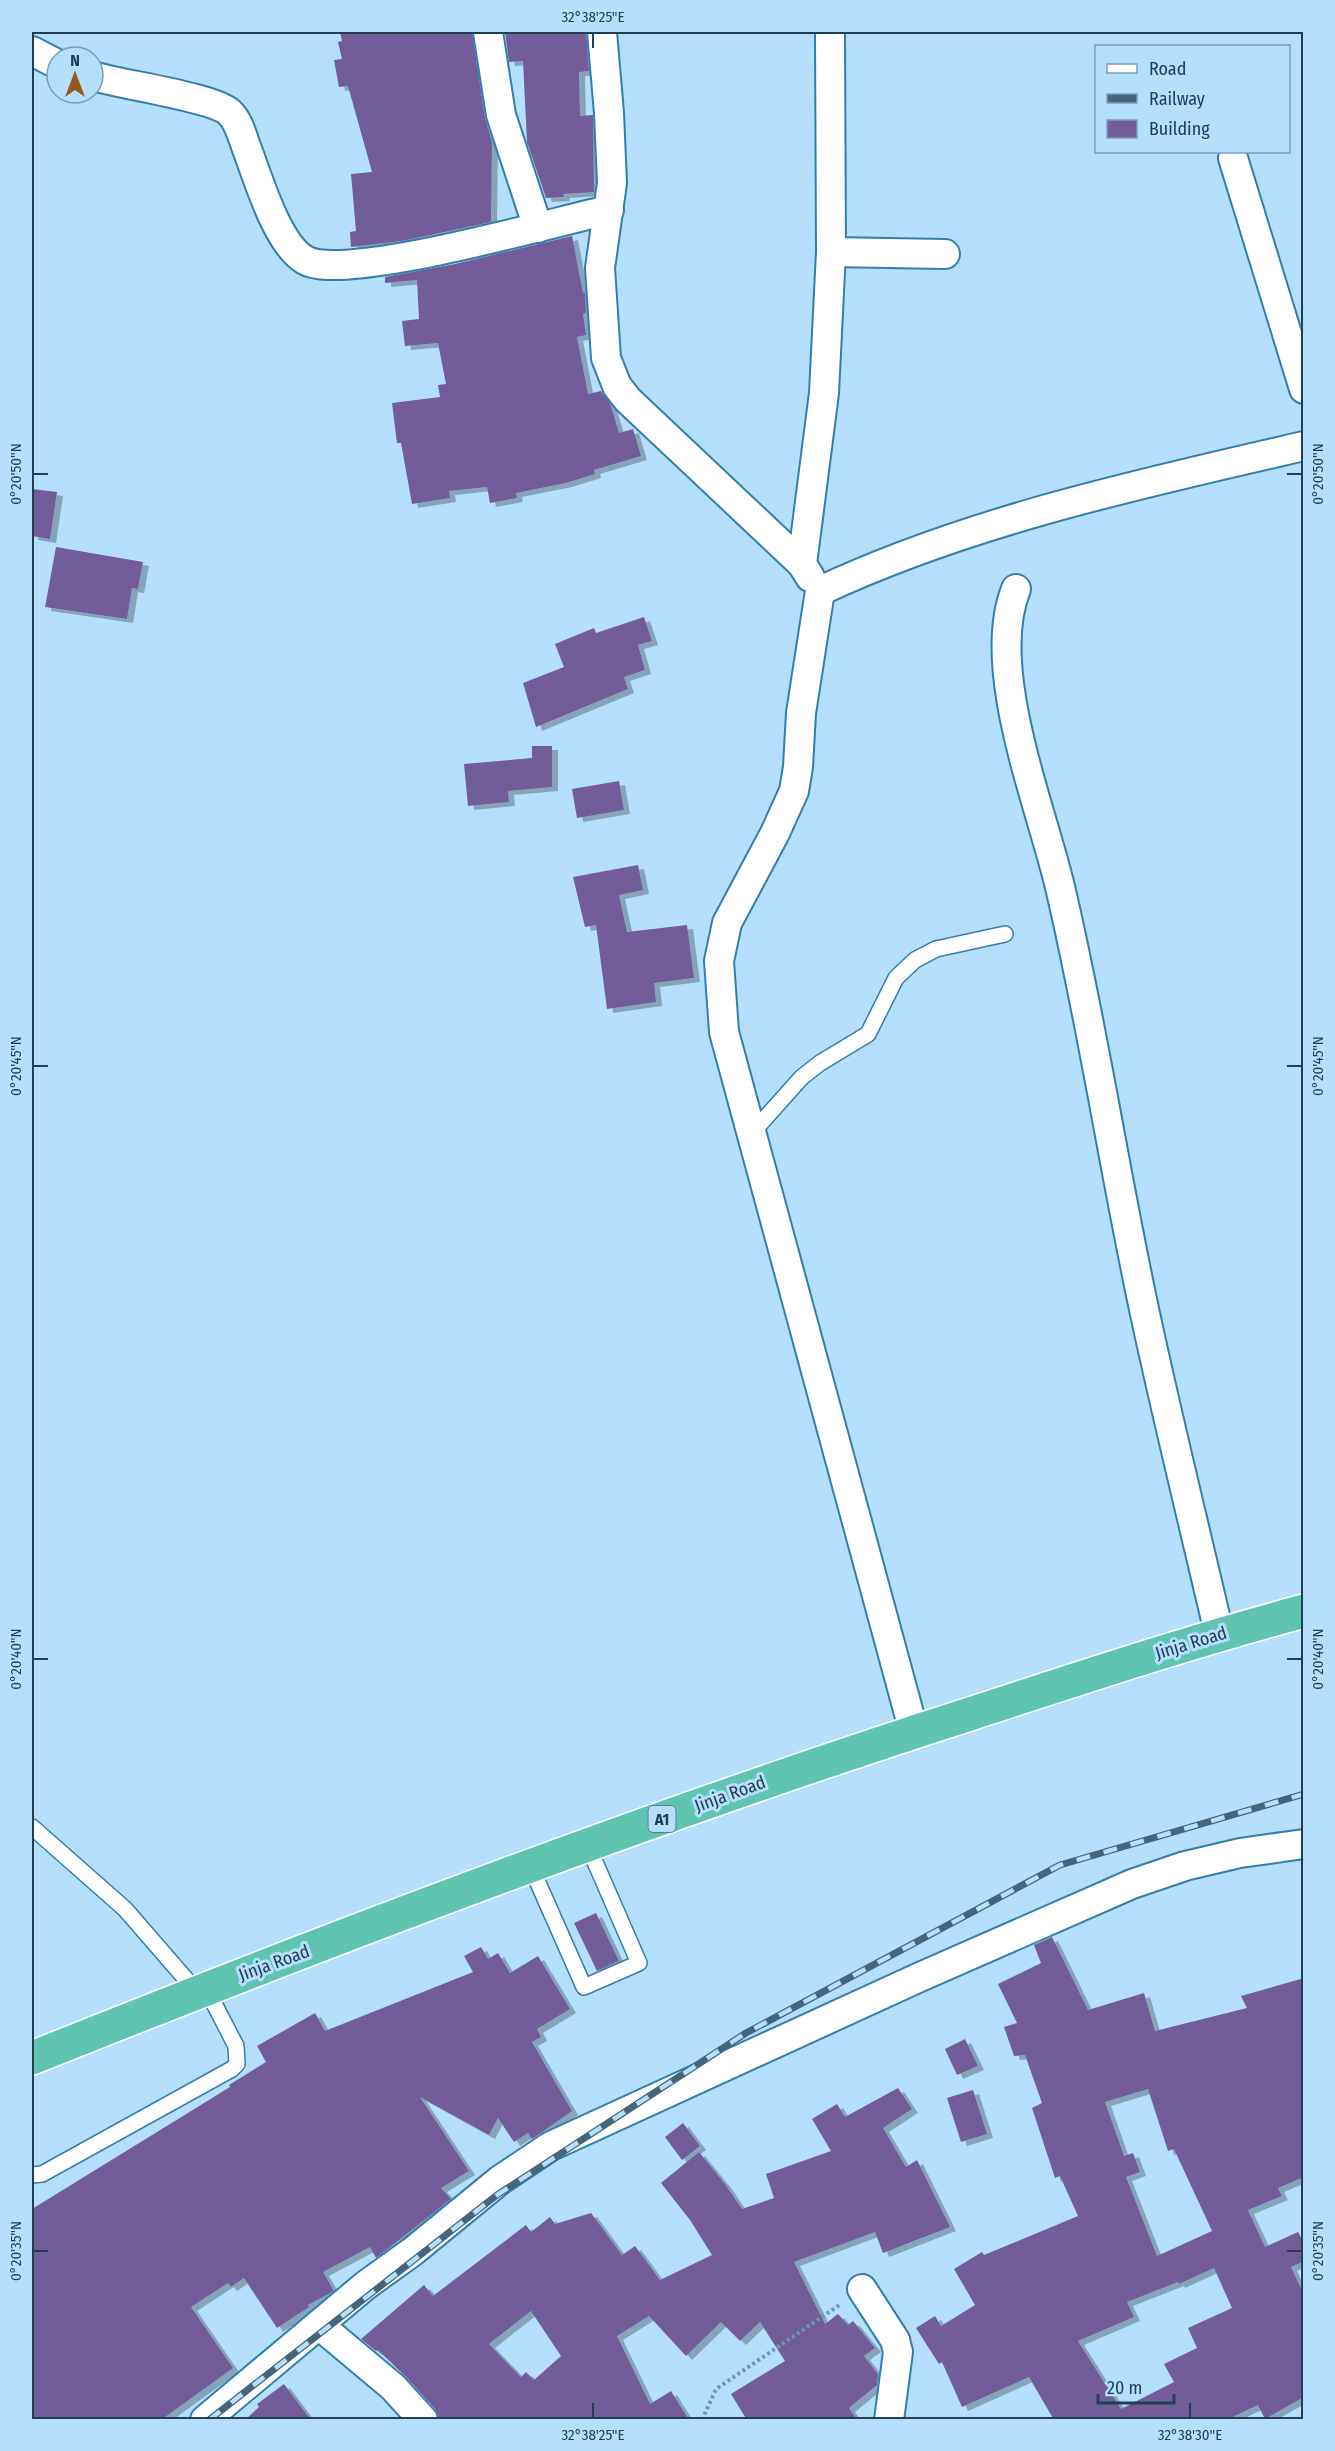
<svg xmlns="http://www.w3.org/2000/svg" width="1335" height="2451" viewBox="0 0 1335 2451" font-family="'Fira Sans Condensed',sans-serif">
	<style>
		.building { fill: #725d9a; fill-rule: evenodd; filter: url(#shadow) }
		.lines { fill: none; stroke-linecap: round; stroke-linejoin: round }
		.service-casing { stroke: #357eab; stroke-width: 18 }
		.minor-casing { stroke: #357eab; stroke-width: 32 }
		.trunk-casing { stroke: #fff; stroke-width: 36 }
		.path { stroke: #7196af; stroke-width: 4; stroke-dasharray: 3 3; stroke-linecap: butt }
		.service { stroke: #fff; stroke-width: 15 }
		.minor { stroke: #fff; stroke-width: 28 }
		.trunk { stroke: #60c4b2; stroke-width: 33 }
		.rail-casing { stroke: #44657b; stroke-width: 7 }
		.rail { stroke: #b5dffd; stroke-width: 4.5; stroke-dasharray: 14; stroke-linecap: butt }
		.ticks { fill: none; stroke: #213f52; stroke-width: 2 }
		.labels { text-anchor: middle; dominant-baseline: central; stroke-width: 6; stroke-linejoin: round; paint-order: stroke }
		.shield { fill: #b5dffd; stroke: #4d6f85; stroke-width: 1.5 }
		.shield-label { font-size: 16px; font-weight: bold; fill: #213f52 }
		.street-label { font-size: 18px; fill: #213f52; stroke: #b5dffd }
		.neatline { fill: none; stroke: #213f52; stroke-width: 2 }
		.ticks-label { font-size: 15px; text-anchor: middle; fill: #213f52 }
	</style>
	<defs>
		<filter id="shadow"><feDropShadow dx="6" dy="4" stdDeviation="0" flood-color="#0004"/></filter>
	</defs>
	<rect width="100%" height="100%" fill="#b5dffd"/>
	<g class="building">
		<path d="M340 32H472L485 118 492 142 491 222 402 241 351 247 350 232 356 231 351 174 372 172 348 86 339 87 334 60 342 59 338 42 342 41Z"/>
		<path d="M505 32H586L589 71 579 72 580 116 593 115 594 192 563 194 564 197 546 198 527 142 523 61 509 62Z"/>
		<path d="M572 236 583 293H585L586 313 583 314 586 335 577 337 588 394 601 391 610 403 619 433 633 429 641 456 594 470 595 474 566 483 516 493 517 498 490 503 487 487 449 491 450 498 412 504 401 443H397L392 403 440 397 438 385 446 384 438 343 405 346 402 321 419 319 417 280 385 283V277L455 264Z"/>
		<path d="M32 489 57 492 50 539 32 536Z"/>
		<path d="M56 547 143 562 138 589 132 588 127 619 45 607Z"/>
		<path d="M644 617 652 641 638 645 645 670 624 677 628 689 536 727 523 683 564 667 555 644 594 628 596 633Z"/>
		<path d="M532 746H552V787L508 791 509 802 468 806 464 764 532 758Z"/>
		<path d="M619 781 624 810 577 818 572 789Z"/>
		<path d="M638 865 643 890 619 895 627 932 687 925 694 978 654 983 656 1002 607 1009 596 925 585 927 573 877Z"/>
		<path d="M596 1913 619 1961 597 1971 574 1923Z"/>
		<path d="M1052 1937 1088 2010 1144 1993 1155 2031 1247 2008 1241 1996 1304 1978V2177L1278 2188 1282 2196 1248 2210 1265 2247 1298 2232 1304 2243V2261L1291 2267 1304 2295V2397L1265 2419 1258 2405 1226 2420H1054L1029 2377 962 2407 942 2362 939 2364 916 2328 935 2316 941 2326 975 2305 954 2269 982 2252 984 2255 1078 2216 1060 2176 1055 2178 1032 2108 1042 2103 1025 2055 1014 2056 1004 2027 1017 2023 998 1984 1041 1963 1034 1945ZM1148 2089 1168 2151 1174 2149 1212 2231 1157 2256 1126 2177 1140 2172 1133 2153 1124 2156 1105 2102ZM1214 2268 1232 2308 1188 2328 1197 2348 1164 2364 1174 2382 1121 2409 1078 2341 1134 2317 1127 2302 1178 2282 1179 2284Z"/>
		<path d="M481 1947 488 1959 498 1953 510 1973 538 1956 570 2009 537 2029 541 2037 532 2042 572 2111 532 2139 528 2133 514 2142 498 2118 489 2135 420 2097 469 2171 441 2188 451 2199 376 2258 370 2247 323 2272 334 2291 308 2305 309 2307 277 2328 244 2278 231 2287 228 2283 191 2307 233 2368 161 2420H32V2209L230 2087 229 2085 266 2062 257 2046 315 2013 325 2031 473 1972 464 1956Z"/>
		<path d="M965 2039 978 2066 957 2075 945 2049Z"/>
		<path d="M898 2088 912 2109 883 2128 906 2167 917 2160 950 2227 883 2253 875 2232 794 2262 825 2324 838 2314 848 2325 853 2321 875 2348 864 2356 878 2374 877 2385 849 2408 857 2420H747L731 2394 785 2361 760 2322 740 2341 721 2322 686 2356 649 2316 617 2336 650 2404 671 2391 689 2420H439L435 2409 405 2376 378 2350 376 2351 361 2339 424 2285 433 2296 526 2225 531 2232 550 2217 555 2224 591 2213 622 2255 635 2246 660 2280 712 2255 690 2220 661 2183 699 2152 725 2184 742 2209 774 2198 766 2174 831 2151 812 2119 837 2104 845 2117ZM531 2311 561 2356 534 2380 526 2372 521 2377 489 2344Z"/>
		<path d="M973 2090 987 2134 961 2142 947 2098Z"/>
		<path d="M683 2123 700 2146 682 2160 665 2137Z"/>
		<path d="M284 2384 311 2420H245L259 2407 257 2404Z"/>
	</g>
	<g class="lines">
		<g class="service-casing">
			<g id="service">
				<path d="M751 1134 802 1077 820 1063 868 1034 896 978 915 960 936 949 1005 934"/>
				<path d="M32 1827 125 1909 197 1992"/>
				<path d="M531 1867 584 1987 639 1963 588 1846"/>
				<path d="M32 2175 42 2174 232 2069 237 2064 236 2046 206 1988"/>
			</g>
		</g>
		<g class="minor-casing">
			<g id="minor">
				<path d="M488 32 501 115 538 228"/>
				<path d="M602 32 609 113 612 183 600 268 606 358 617 386 628 400 802 564"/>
				<path d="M32 51 57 64"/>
				<path d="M93 76C122 85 212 97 229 112 239 121 242 136 247 149 258 178 277 244 305 260 344 283 556 221 609 210"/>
				<path d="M1233 158 1304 389"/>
				<path d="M831 252 945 254"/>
				<path d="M810 577 802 564 824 393 831 252 830 32"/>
				<path d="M1016 589C984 668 1041 806 1060 887 1093 1027 1114 1169 1144 1309 1167 1417 1194 1525 1219 1633"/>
				<path d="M914 1732 724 1032 719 961 727 923 775 833 794 791 798 767 801 713 820 591C969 521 1143 483 1304 446"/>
				<path d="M862 2289 895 2340 898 2352 889 2420"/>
				<path d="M319 2325 393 2387 423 2420"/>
				<path d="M205 2420 366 2285 412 2252 500 2180 551 2146 920 1977 1132 1884 1185 1866 1240 1853 1304 1844"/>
			</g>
		</g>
		<g class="trunk-casing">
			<path id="trunk" d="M32 2058C342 1934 655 1815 973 1713 1083 1677 1192 1641 1304 1611"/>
		</g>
		<path class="path" d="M702 2420 716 2389 841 2304"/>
		<use href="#service" class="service"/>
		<use href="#minor" class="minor"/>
		<use href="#trunk" class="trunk"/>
		<g class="rail-casing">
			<path id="rail" d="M209 2420 497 2195 746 2033 1060 1865 1304 1794"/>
		</g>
		<use href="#rail" class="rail"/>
	</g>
	<path class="ticks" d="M593 33V48M33 474H48M1287 474H1302M33 1066H48M1287 1066H1302M33 1659H48M1287 1659H1302M33 2251H48M1287 2251H1302M593 2403V2418M1190 2403V2418"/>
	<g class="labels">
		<rect class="shield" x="648.5" y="1806" width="27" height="26" rx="4.5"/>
		<g class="shield-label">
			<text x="662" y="1819">A1</text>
		</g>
		<g class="street-label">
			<text transform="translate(1191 1643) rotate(-17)">Jinja Road</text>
			<text transform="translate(730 1794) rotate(-20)">Jinja Road</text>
			<text transform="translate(274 1963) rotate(-20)">Jinja Road</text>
		</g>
	</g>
	<rect width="1335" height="2451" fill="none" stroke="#b5dffd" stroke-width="66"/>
	<rect x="1095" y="45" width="195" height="108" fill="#b5dffd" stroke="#7a9fb9" stroke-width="1.5"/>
	<rect x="1107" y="64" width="30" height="9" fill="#ffffff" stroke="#7a9fb9" stroke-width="1.5"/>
	<text x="1149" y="75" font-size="18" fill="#213f52">Road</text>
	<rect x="1107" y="94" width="30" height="9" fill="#44657b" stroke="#7a9fb9" stroke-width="1.5"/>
	<text x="1149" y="105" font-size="18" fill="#213f52">Railway</text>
	<rect x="1107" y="120" width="30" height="18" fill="#725d9a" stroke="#7a9fb9" stroke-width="1.5"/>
	<text x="1149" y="135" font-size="18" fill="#213f52">Building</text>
	<g transform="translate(75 75)"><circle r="28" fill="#b5dffd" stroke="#7a9fb9" stroke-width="1.5"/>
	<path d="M0-4.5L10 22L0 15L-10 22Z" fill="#97581f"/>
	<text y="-9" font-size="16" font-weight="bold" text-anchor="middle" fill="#213f52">N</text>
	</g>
	<path d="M1098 2394v9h76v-9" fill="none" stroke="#213f52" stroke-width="3"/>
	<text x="1107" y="2394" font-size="18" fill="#213f52" stroke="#b5dffd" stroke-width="4.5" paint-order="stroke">20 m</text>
	<rect x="33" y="33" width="1269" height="2385" class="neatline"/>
	<g class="ticks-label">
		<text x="593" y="22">32°38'25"E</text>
		<text transform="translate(16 474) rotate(-90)" y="5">0°20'50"N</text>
		<text transform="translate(1318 474) rotate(-90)" y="5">0°20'50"N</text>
		<text transform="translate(16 1066) rotate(-90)" y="5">0°20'45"N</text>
		<text transform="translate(1318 1066) rotate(-90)" y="5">0°20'45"N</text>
		<text transform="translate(16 1659) rotate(-90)" y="5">0°20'40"N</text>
		<text transform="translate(1318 1659) rotate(-90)" y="5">0°20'40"N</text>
		<text transform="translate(16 2251) rotate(-90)" y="5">0°20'35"N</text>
		<text transform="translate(1318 2251) rotate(-90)" y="5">0°20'35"N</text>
		<text x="593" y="2440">32°38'25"E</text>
		<text x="1190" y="2440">32°38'30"E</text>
	</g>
</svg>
